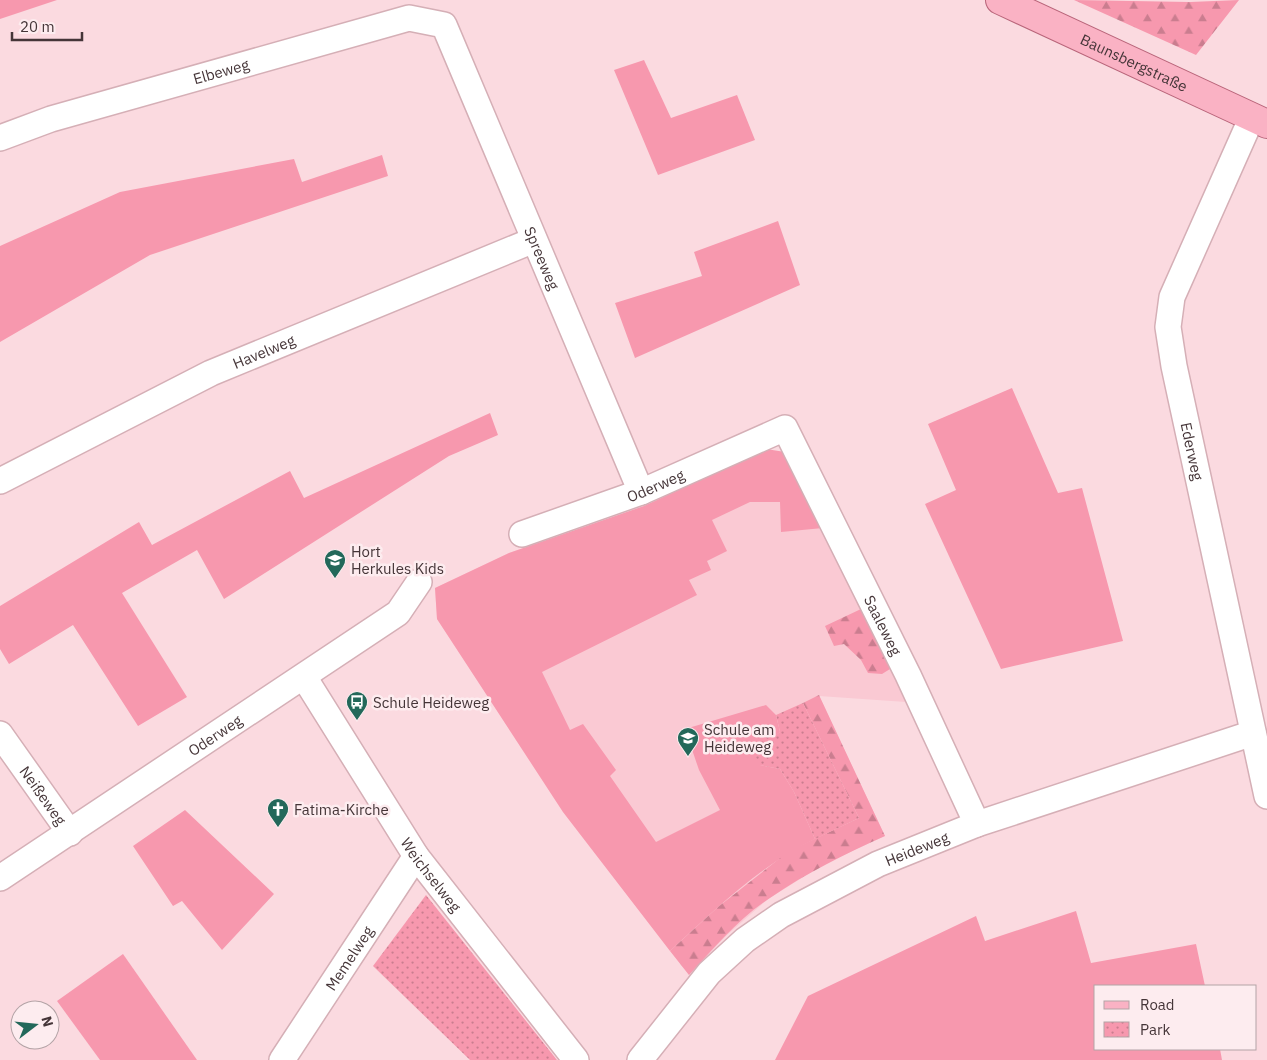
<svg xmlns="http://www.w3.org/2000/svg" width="1267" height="1060" viewBox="0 0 1267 1060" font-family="'IBM Plex Sans',sans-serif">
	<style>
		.built { fill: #fac9d3 }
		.green { fill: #f798ae }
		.forest { fill: url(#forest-firs) }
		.park { fill: url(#park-dots) }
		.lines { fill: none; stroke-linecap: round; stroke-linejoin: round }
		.minor-casing { stroke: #d5afb6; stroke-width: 28 }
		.major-casing { stroke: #b9657a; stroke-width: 30 }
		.minor { stroke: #fff; stroke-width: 25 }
		.major { stroke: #fab2c4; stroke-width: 28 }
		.labels { text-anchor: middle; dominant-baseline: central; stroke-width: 5; stroke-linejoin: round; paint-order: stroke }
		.street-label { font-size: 15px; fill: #453538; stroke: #fdecef }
		.poi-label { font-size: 15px; fill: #453538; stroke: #fdecef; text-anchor: start }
	</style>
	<defs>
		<pattern id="forest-firs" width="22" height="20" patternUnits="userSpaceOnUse" patternTransform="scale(1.25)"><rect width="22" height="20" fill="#f798ae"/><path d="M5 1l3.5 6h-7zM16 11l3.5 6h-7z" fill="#ca7d8f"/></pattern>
		<pattern id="park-dots" width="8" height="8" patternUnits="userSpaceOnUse" patternTransform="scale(1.25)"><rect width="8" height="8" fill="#f798ae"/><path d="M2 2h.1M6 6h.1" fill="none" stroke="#ca7d8f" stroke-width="1.8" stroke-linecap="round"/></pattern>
	</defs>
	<rect width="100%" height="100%" fill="#fbdae0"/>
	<path class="built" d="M785 452 906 702 819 696 885 836 826 863 768 899 727 935 689 975 563 812 437 619 435 588 509 553 644 506Z"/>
	<g class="green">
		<path d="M0 0H57L0 19Z"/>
		<path d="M644 60 671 118 737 95 755 140 658 175 614 70Z"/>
		<path d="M382 155 388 176 150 255 0 342V246L120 192 294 159 302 182Z"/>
		<path d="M778 221 800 285 635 358 615 303 702 276 694 252Z"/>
		<path d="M1012 388 1058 493 1082 488 1123 641 1001 669 925 504 956 490 928 424Z"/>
		<path d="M490 413 498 435 449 456 224 599 197 550 122 593 187 697 138 726 73 625 9 664 0 649V606L139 522 152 545 290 471 304 498Z"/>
		<path d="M766 449 785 452 823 528 781 532 780 502H750L712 520 727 551 707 561 711 570 689 580 697 595 542 672 570 730 583 724 616 770 610 776 656 842 720 810 699 770 685 729 766 705 776 715 780 732 774 737 760 765 780 769 794 792 815 839C760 865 715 910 670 951L563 812 437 619 435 588 509 553 644 506Z"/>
		<path d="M185 810 274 894 222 950 182 901 173 906 133 846Z"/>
		<path d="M1076 911 1091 963 1196 944 1205 986H1096V1049H1220L1222 1060H775L808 996 976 916 985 941Z"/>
		<path d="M123 954 197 1060H100L57 1001Z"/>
	</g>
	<g class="forest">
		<path d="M1074 0 1190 2 1239 0 1196 55Z"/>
		<path d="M861 609 890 669 882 674 868 673 861 660 844 644 834 646 825 626Z"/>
		<path d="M819 695 885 836C845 854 806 873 770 898 739 918 714 948 689 975L670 951 718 907 789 851 859 818 803 703Z"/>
	</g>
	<g class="park">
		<path d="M803 703 859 818 815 839 794 792 780 769 760 765 752 751 759 737H773L780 732 776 715Z"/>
		<path d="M426 895 557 1060H470L373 966Z"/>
	</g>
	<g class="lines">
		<g class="minor-casing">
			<g id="minor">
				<path id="s1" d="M1252 117 1172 297 1168 327 1174 366 1267 796"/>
				<path id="s2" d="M0 138 51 119 409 18 444 25 641 492"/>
				<path id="s3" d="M0 481 211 373 534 240"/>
				<path id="s4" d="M522 534 641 492 785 428 908 675 977 824"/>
				<path id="s5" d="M304 677 416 856 576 1060"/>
				<path id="s6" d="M0 734 70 833"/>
				<path id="s7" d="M0 878 398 613 419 582"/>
				<path id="s8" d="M282 1060 416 856"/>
				<path id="s9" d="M640 1060 709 973 745 940 781 915 878 864 977 824 1253 733"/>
			</g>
		</g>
		<g class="major-casing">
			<g id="major">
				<path id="s10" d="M1000 0 1267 124"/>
			</g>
		</g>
		<use href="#minor" class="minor"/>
		<use href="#major" class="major"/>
	</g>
	<defs>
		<g id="school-pin" transform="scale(1.125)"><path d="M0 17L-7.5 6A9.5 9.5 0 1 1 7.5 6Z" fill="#23685a" stroke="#fdecef"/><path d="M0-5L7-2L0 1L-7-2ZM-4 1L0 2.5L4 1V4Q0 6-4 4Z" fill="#fff"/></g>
		<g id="bus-pin" transform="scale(1.125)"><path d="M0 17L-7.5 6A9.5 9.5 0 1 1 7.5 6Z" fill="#23685a" stroke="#fdecef"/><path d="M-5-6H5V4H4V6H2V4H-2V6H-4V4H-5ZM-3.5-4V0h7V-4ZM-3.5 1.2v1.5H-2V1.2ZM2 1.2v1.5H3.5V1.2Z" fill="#fff"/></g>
		<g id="church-pin" transform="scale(1.125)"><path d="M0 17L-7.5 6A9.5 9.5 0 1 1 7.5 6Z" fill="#23685a" stroke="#fdecef"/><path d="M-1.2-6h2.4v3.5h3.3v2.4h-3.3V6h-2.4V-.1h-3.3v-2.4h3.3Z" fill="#fff"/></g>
	</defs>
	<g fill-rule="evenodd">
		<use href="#school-pin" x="335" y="560"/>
		<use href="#bus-pin" x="357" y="702"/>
		<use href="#school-pin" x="688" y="738"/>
		<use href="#church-pin" x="278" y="809"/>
	</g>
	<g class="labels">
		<g class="street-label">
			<text stroke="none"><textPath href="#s10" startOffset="148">Baunsbergstraße</textPath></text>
			<text stroke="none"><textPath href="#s2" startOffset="231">Elbeweg</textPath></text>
			<text stroke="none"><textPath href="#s2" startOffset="715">Spreeweg</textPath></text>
			<text stroke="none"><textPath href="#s3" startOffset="294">Havelweg</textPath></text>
			<text stroke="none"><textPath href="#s1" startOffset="354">Ederweg</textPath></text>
			<text stroke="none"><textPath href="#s4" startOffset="142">Oderweg</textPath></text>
			<text stroke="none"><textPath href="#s4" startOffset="504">Saaleweg</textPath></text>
			<text stroke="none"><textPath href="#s7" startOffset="258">Oderweg</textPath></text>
			<text stroke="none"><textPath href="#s6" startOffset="75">Neißeweg</textPath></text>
			<text stroke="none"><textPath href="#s9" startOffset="355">Heideweg</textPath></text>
			<text stroke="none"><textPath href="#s5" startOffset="235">Weichselweg</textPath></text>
			<text stroke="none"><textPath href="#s8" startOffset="122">Memelweg</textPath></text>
		</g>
		<g class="poi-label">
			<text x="351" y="551">Hort<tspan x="351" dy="17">Herkules Kids</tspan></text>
			<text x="373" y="702">Schule Heideweg</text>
			<text x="704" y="729">Schule am<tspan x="704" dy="17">Heideweg</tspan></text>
			<text x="294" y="809">Fatima-Kirche</text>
		</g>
	</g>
	<rect x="1094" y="985" width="162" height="65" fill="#fdecef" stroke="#b3a3a6"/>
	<rect x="1104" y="1001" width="25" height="8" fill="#fab2c4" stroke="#b3a3a6"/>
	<text x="1140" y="1010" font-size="15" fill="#453538">Road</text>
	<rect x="1104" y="1022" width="25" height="15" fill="url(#park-dots)" stroke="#b3a3a6"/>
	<text x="1140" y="1035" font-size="15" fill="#453538">Park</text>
	<g transform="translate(35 1025) rotate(74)"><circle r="24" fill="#fdecef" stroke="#b3a3a6"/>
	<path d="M0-4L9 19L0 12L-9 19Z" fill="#23685a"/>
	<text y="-8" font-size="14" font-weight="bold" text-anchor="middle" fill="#453538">N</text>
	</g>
	<path d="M12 32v8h70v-8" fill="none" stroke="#453538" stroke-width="2.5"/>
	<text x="20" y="32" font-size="15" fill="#453538" stroke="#fdecef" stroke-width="4" paint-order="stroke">20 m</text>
</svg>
